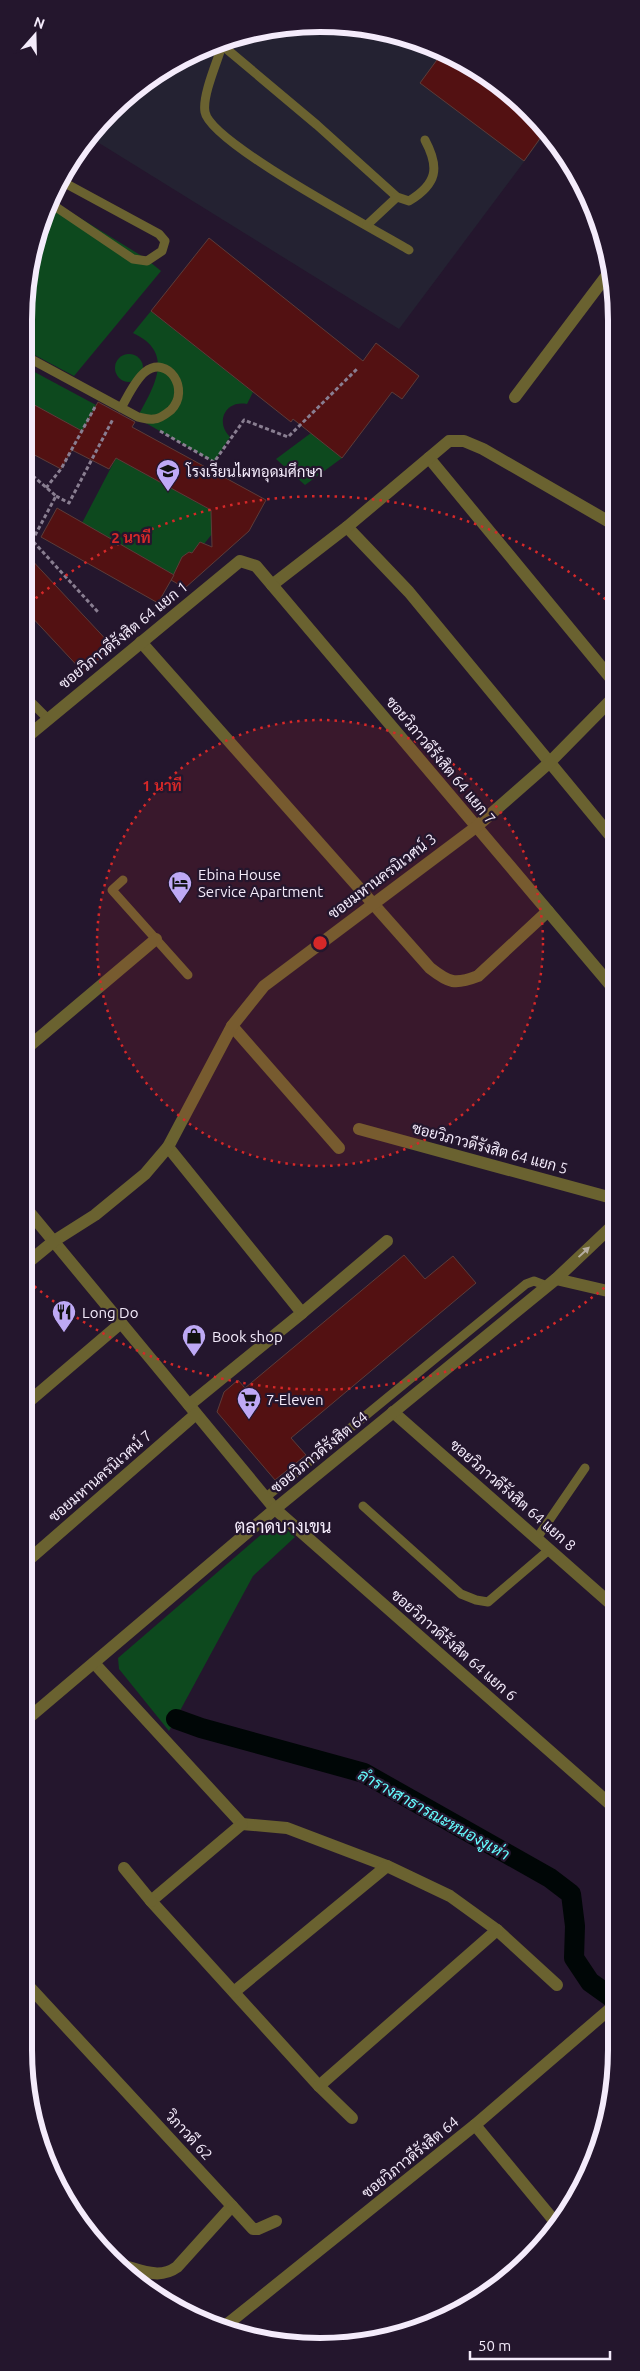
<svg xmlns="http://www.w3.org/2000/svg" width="640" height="2371" viewBox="0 0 640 2371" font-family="Ubuntu,Sarabun,sans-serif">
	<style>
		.commercial { fill: #242232 }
		.green { fill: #0d491e }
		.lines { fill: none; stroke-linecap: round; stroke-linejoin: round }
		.canal { stroke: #000606; stroke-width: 20 }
		.building { fill: #531112; stroke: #5c3c39 }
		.path { stroke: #897e91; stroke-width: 3; stroke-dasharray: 4 2.5; stroke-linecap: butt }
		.service { stroke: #6a6230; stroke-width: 9 }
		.minor { stroke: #6a6230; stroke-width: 12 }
		.oneway { fill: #b6ada0 }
		.ring { fill: none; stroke: #d62828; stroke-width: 2.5; stroke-dasharray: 2.5 5 }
		.labels { text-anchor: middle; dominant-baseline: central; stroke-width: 4.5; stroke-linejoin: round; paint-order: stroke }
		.poi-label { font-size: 15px; fill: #f4ebfb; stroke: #24162d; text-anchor: start }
		.street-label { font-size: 15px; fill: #f4ebfb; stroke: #24162d }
		.water-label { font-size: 16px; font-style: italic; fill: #65fcff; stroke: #24162d }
		.quarter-label { font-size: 18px; fill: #f4ebfb; stroke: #24162d }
		.rim { fill: none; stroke: #f4ebfb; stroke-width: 6 }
		.centre { fill: #d62828; stroke: #24162d; stroke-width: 2.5 }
		.ring-label { font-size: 15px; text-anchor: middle; font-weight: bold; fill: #d62828; stroke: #24162d; stroke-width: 4.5; stroke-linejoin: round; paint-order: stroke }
	</style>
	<rect width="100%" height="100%" fill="#24162d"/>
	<path class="commercial" d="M378 29 468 63 543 124 547 131 399 329 91 138 155 74 262 30Z"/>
	<g class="green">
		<path d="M54 202 145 258 161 271 74 376 29 352V262Z"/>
		<path d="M151 311 253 392 247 404C225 400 215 422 230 437L214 462 137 418C154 387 176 353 133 333Z"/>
		<circle cx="129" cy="368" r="14"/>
		<path d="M29 369 96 405 82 431 29 402Z"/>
		<path d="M311 433 342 458 305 485 276 459Z"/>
		<path d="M116 458 211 510 212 534 204 544 200 542 192 553 189 552 174 575 82 523Z"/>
		<path d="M277 1521 295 1537 253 1576 169 1731 119 1669 118 1658Z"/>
	</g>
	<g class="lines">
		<path class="canal" d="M176 1719 201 1728 364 1773 550 1878 571 1894 575 1926 574 1958 590 1982 611 1997"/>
	</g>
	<g class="building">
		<path d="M442 53 468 63 543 124 546 130 524 161 420 83Z"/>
		<path d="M209 238 363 361 376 343 419 376 402 399 392 392 342 458 293 419 291 422 151 311Z"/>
		<path d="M29 402 82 431 98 402 135 422 132 427 266 500 249 531 185 588 171 580 182 557 189 552 192 553 200 542 212 547 211 510 116 458 109 469 72 450 61 469 29 452Z"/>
		<path d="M57 508 174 575 158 603 41 537Z"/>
		<path d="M28 556 113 647 84 673 28 613Z"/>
		<path d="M404 1255 425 1279 453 1256 476 1283 291 1438 306 1455 275 1480 217 1412 224 1392 238 1380 245 1388Z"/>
	</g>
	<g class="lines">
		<g class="path">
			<path d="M160 431 214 462 244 420 288 437 358 368"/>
			<path d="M29 485 33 476 29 474"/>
			<path d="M46 488 61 469 95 407"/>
			<path d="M56 496 69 503 113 419"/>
			<path d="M29 537 98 612"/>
			<path d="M32 541 56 496 33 476"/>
		</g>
		<g class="service">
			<path d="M222 46C217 62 202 96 205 112 210 143 376 230 409 250"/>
			<path d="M223 46 317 125 397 197 409 201C437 184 440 168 425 140"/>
			<path d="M53 205 133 259 147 261 162 251 165 241 159 234 63 182"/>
			<path d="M367 225 397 197"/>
			<path d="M29 358 138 417C143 418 149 420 154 419 160 419 166 414 171 410 191 390 168 354 145 372 135 380 128 396 121 408"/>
			<path d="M28 699 47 718"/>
			<path d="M123 880 112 890 188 975"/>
			<path d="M265 1498 526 1284 534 1281 547 1286"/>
			<path d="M363 1506 461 1594 476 1600 488 1602 550 1549"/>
			<path d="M537 1538 585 1468"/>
		</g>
		<g class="minor">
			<path d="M515 397 610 271"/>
			<path d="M429 458 613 681"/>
			<path d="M347 527 409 592 613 839"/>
			<path d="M272 585 347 527 449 441H464L483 449 613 524"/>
			<path d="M141 642 430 968C449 983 455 985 478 976L548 911"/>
			<path d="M28 736 240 561 256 566 613 988"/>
			<path d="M232 1026 339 1148"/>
			<path d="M27 1048 156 939"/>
			<path d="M359 1129 612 1198"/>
			<path d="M168 1147 302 1313 189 1405"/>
			<path d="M26 1208 275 1509 611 1805"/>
			<path d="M26 1264 54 1241 95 1215 145 1174 168 1147 232 1026 264 986 476 827 549 763 613 698"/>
			<path d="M556 1279 612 1292"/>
			<path d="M302 1313 387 1241"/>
			<path d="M26 1404 121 1323"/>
			<path d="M393 1412 611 1604"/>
			<path d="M25 1563 196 1414"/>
			<path d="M94 1663 242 1824 287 1828 387 1866 450 1896 497 1930 557 1985"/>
			<path d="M25 1721 275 1509 556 1279 612 1226"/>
			<path d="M242 1824 151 1901 319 2086 352 2118"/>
			<path d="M124 1868 151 1901"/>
			<path d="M24 1981 232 2206 177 2267C159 2280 141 2270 121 2265"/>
			<path d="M234 1992 387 1866"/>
			<path d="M319 2086 497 1930"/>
			<path d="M475 2125 556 2223"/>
			<path d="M232 2206 253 2229H258L276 2221"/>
			<path d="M225 2326 475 2125 611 2008"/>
		</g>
	</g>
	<defs><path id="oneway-solid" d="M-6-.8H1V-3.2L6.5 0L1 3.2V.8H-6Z" transform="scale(1.25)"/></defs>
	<use class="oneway" href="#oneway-solid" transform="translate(584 1252) rotate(-43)"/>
	<circle cx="320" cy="943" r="223" fill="#d62828" fill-opacity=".12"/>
	<g class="ring">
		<circle cx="320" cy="943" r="223"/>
		<path d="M610 1283A447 447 0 0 1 27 1280M30 603A447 447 0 0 1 610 603"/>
	</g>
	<defs>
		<g id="school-pin" transform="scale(1.25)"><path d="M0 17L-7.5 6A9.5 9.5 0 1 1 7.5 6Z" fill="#bea9f5" stroke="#24162d"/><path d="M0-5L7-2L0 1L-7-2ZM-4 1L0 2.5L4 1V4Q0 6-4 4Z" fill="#111"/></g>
		<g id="hotel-pin" transform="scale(1.25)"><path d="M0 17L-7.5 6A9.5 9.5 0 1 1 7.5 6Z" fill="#bea9f5" stroke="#24162d"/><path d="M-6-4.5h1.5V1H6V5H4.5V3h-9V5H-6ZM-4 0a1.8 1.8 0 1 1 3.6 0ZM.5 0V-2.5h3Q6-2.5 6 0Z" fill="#111"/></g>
		<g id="restaurant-pin" transform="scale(1.25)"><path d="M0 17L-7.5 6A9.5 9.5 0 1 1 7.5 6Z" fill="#bea9f5" stroke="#24162d"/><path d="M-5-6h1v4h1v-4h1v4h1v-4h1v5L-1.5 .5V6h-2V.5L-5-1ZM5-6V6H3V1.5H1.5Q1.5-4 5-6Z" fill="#111"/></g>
		<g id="shop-pin" transform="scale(1.25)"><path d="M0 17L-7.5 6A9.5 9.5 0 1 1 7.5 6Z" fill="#bea9f5" stroke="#24162d"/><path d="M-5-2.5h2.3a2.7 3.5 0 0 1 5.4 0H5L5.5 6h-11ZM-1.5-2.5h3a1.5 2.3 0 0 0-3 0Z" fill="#111"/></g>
		<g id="supermarket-pin" transform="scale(1.25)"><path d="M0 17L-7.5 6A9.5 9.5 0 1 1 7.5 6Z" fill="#bea9f5" stroke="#24162d"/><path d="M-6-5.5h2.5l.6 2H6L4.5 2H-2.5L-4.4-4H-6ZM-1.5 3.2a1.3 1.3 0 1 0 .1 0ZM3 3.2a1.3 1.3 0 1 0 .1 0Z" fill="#111"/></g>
	</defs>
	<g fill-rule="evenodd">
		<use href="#school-pin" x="168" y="471"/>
		<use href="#hotel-pin" x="180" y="883"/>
		<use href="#restaurant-pin" x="64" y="1312"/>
		<use href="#shop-pin" x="194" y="1336"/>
		<use href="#supermarket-pin" x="249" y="1399"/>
	</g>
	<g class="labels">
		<g class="poi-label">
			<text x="186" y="471">โรงเรียนไผทอุดมศึกษา</text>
			<text x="198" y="874">Ebina House<tspan x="198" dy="17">Service Apartment</tspan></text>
			<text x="82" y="1312">Long Do</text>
			<text x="212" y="1336">Book shop</text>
			<text x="266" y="1399">7-Eleven</text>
		</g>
		<g class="street-label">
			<text transform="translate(123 635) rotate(-39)">ซอยวิภาวดีรังสิต 64 แยก 1</text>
			<text transform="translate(441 760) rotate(50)">ซอยวิภาวดีรังสิต 64 แยก 7</text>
			<text transform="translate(382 876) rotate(-37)">ซอยมหานครนิเวศน์ 3</text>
			<text transform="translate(490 1148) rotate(15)">ซอยวิภาวดีรังสิต 64 แยก 5</text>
			<text transform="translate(319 1452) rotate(-39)">ซอยวิภาวดีรังสิต 64</text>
			<text transform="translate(100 1476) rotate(-41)">ซอยมหานครนิเวศน์ 7</text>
			<text transform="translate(513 1495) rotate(41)">ซอยวิภาวดีรังสิต 64 แยก 8</text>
			<text transform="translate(454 1645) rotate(41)">ซอยวิภาวดีรังสิต 64 แยก 6</text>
			<text transform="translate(189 2135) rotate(47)">วิภาวดี 62</text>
			<text transform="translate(410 2157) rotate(-39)">ซอยวิภาวดีรังสิต 64</text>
		</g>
		<g class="water-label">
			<text transform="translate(434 1814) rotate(29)">ลำรางสาธารณะหนองงูเห่า</text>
		</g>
		<g class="quarter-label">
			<text x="283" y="1526">ตลาดบางเขน</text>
		</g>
	</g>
	<path d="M0 0H640V2371H0ZM320 32H320A288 288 0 0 1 608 320V2050A288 288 0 0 1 320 2338H320A288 288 0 0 1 32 2050V320A288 288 0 0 1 320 32Z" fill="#24162d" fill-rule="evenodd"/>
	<path class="rim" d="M320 32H320A288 288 0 0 1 608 320V2050A288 288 0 0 1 320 2338H320A288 288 0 0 1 32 2050V320A288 288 0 0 1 320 32Z"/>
	<circle cx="320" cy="943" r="8" class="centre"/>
	<g class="ring-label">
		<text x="131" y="543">2 นาที</text>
		<text x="162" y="791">1 นาที</text>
	</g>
	<g transform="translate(35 35) rotate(20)" stroke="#24162d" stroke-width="4" paint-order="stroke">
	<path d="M0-4L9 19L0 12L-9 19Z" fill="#f4ebfb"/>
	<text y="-8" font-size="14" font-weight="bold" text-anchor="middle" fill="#f4ebfb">N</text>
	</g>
	<path d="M470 2351v8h140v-8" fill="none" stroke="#f4ebfb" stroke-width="2.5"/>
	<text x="478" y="2351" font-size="15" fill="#f4ebfb" stroke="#24162d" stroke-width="4" paint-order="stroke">50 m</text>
</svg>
